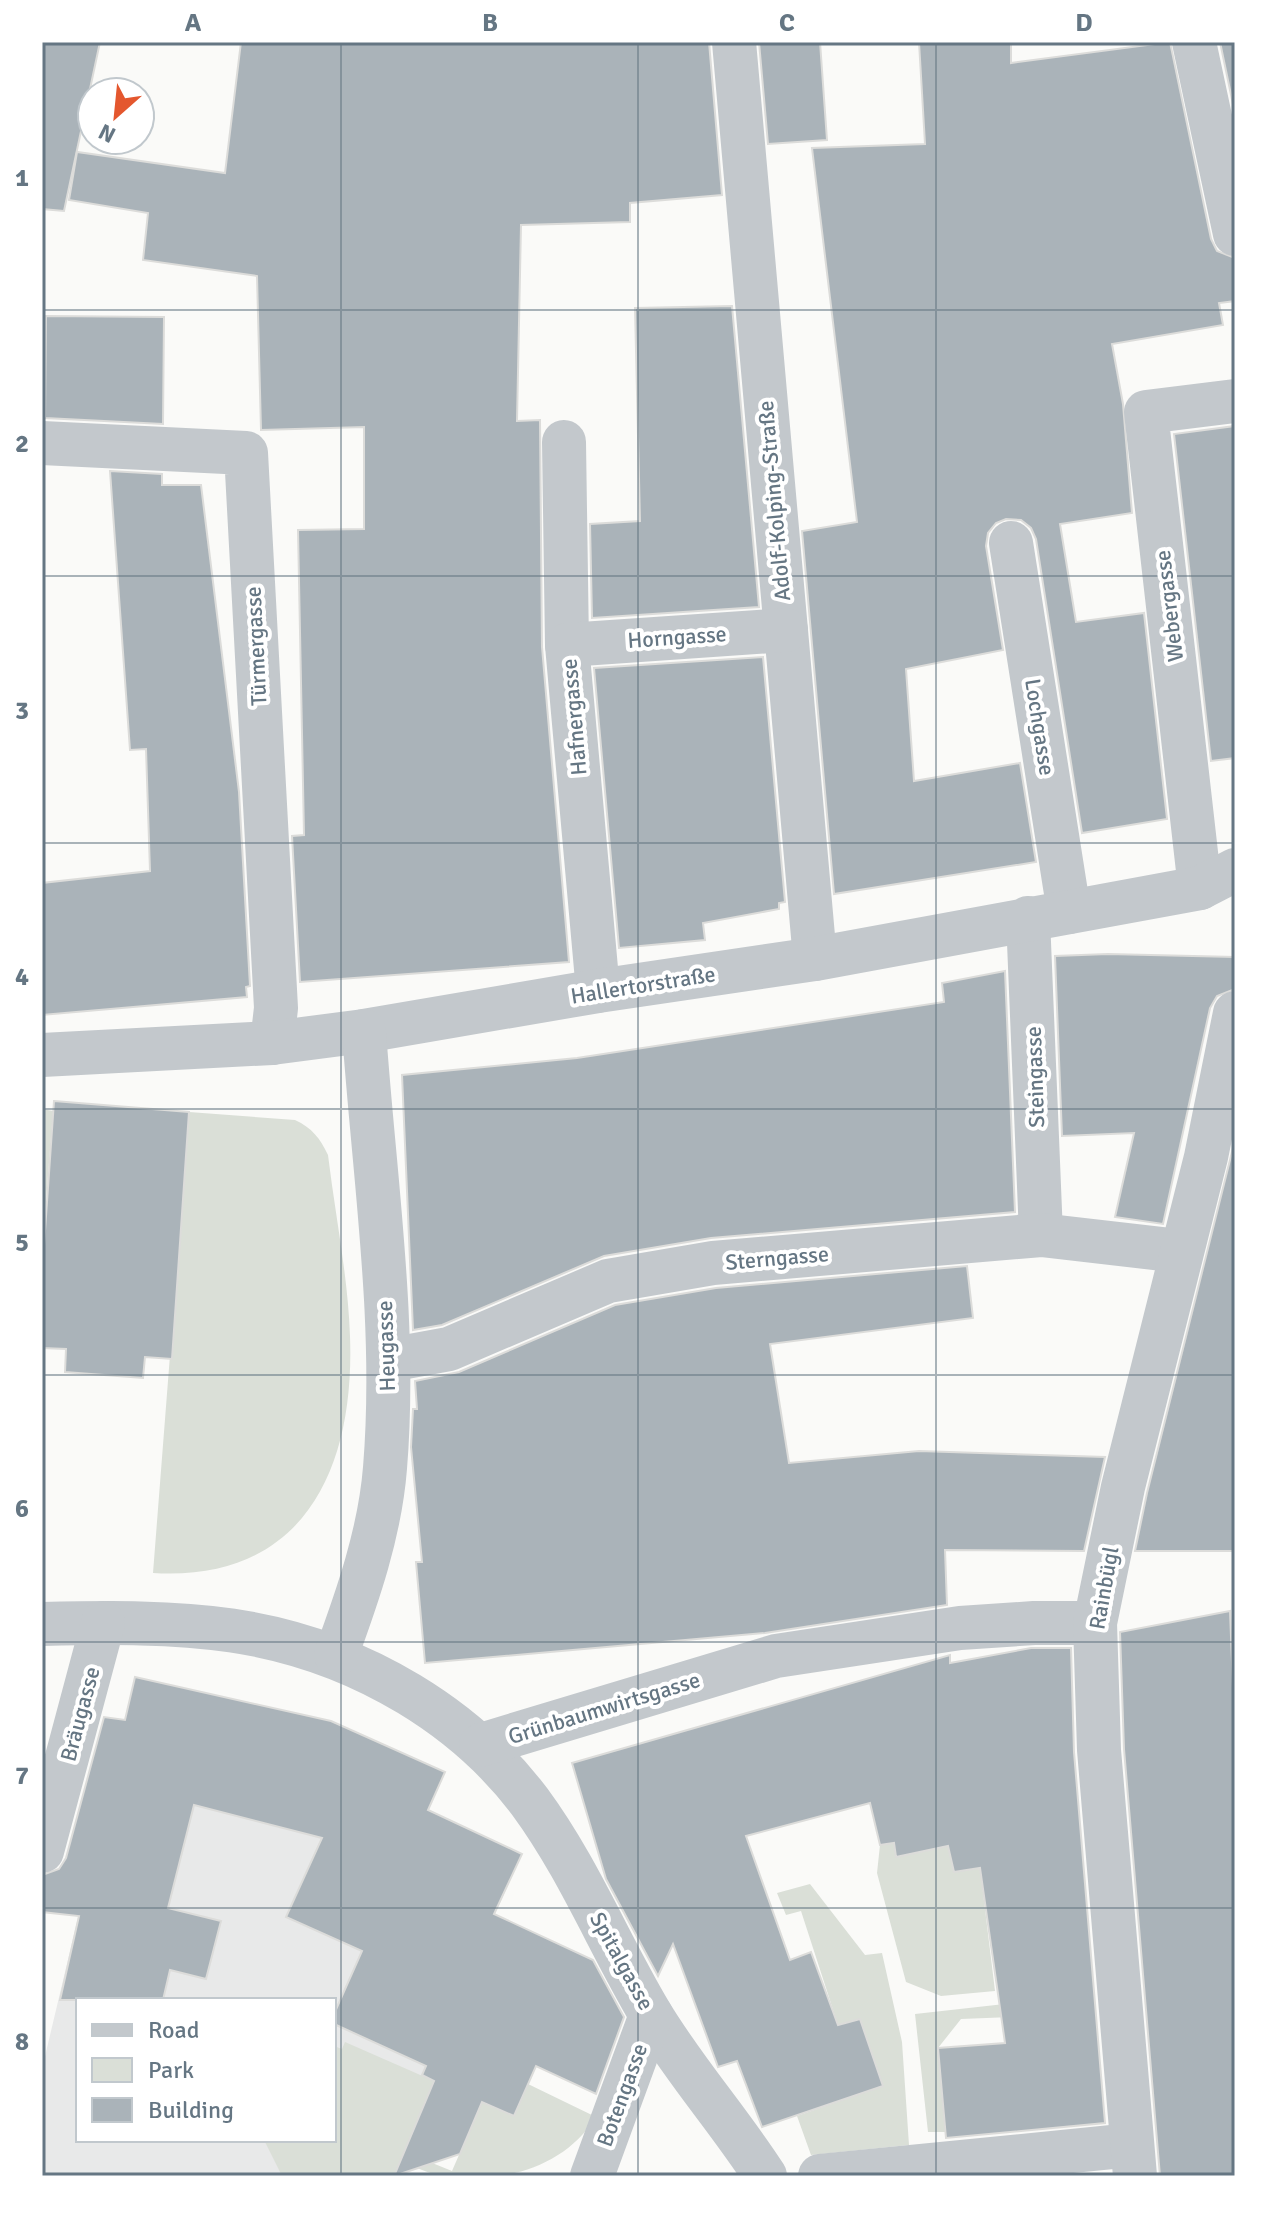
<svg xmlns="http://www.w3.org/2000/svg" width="1277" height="2218" viewBox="0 0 1277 2218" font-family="Signika,sans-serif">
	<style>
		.built { fill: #e8e9e9; fill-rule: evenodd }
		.green { fill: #dadfd7 }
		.building { fill: #aab3b9; stroke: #dcdcda; stroke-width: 2 }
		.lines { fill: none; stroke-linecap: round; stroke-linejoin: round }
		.minor { stroke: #c3c8cc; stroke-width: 44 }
		.grid { fill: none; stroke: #657683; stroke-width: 2; stroke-opacity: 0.55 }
		.labels { text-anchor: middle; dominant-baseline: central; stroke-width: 8; stroke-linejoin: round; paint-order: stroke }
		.street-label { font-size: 22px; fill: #657683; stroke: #fff }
		.neatline { fill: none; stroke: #657683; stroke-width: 3 }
		.grid-label { font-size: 26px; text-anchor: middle; font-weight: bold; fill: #657683 }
	</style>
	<rect width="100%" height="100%" fill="#fafaf8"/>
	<path class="built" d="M135 1677 331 1721 445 1772 428 1810 522 1854 423 2074 434 2081 395 2176H42V2069ZM78 2000H334V2140H78Z"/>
	<g class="green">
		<path d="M42 1109 53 1111 45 1214H42Z"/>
		<path d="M189 1112 295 1120C312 1128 320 1138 328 1155 335 1214 348 1276 350 1336 355 1470 303 1582 153 1573Z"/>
		<path d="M894 1843 897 1857 948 1846 955 1871 980 1868 995 1991 941 1996 906 1982 877 1873 880 1845Z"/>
		<path d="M810 1884 865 1955 882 1953 902 2042 909 2145 811 2155 797 2116 883 2086 860 2019 838 2025 801 1911 786 1915 777 1893Z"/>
		<path d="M1085 1995 1087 2014 961 2019 938 2048 946 2132H928L915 2014Z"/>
		<path d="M345 2042 434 2081 405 2152 452 2171 482 2102 514 2116 528 2084 596 2117C563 2169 501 2184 442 2176 429 2174 414 2166 401 2161L395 2176H282L264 2140H334V2046L342 2049Z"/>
	</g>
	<g class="building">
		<path d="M42 42H100L64 211 42 209Z"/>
		<path d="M241 42H709L722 195 630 203V222L521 225 517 421 540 420 542 647 569 962 300 982 292 836 304 835 298 530 364 529V427L261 430 257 276 143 260 148 213 69 200 77 152 225 173Z"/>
		<path d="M759 42H820L827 140 768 144Z"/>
		<path d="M919 42H1011V63L1170 42 1211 239 1217 251 1235 258V301L1219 303 1223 325 1112 344 1123 404 1132 513 1060 524 1076 622 1144 613 1167 819 1082 833 1036 539 1031 528 1021 520 1006 519 996 523 988 533 986 546 1003 650 906 669 914 781 1020 763 1036 862 834 894 802 531 857 522 812 148 925 144Z"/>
		<path d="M1220 42H1235V114Z"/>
		<path d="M732 306 759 607 592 618 590 524 640 521 635 308Z"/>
		<path d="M46 316 164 317 163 424 45 418Z"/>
		<path d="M1235 426V758L1211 761 1174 434Z"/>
		<path d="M110 471 162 474V485H201L239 792 250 986 246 987 247 997 42 1015V883L150 871 146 749 130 750Z"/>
		<path d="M763 657 785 902 779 903V909L703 923 705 940 619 948 594 668Z"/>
		<path d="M1108 954 1235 957V989L1217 996 1210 1008 1163 1224 1115 1217 1134 1133 1062 1136 1055 956Z"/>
		<path d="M1005 971 1015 1212 711 1238 604 1256 442 1325 413 1330 402 1075 577 1058 944 1002 942 983Z"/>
		<path d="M54 1101 189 1112 172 1359 145 1357 143 1378 65 1372 66 1349 42 1348V1274Z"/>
		<path d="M1235 1140V1551H1135L1147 1493Z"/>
		<path d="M967 1266 973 1318 770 1344 789 1463 919 1451 1105 1457 1084 1551 945 1550 947 1605 765 1633 425 1663 416 1562H422L411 1447 413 1409H417L415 1381 459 1372 615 1305 716 1288Z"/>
		<path d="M1230 1611 1235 1739V2176H1160L1124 1749 1120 1632Z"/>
		<path d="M1031 1648H1071L1074 1752 1105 2123 946 2138 938 2048 1005 2043 980 1868 954 1872 948 1846 896 1857 894 1843 880 1845 870 1803 746 1836 790 1960 811 1952 838 2025 860 2019 883 2086 762 2127 737 2061 718 2067 673 1944 658 1976 606 1879 572 1763 950 1655V1663Z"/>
		<path d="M135 1677 331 1721 445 1772 428 1810 522 1854 494 1914 593 1960 624 2017 596 2094 536 2066 514 2116 482 2102 460 2154 394 2176 434 2081 422 2075 426 2066 334 2024V2014L362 1951 286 1917 322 1838 194 1805 168 1908 221 1921 206 1979 170 1970 163 2000H60L79 1916 42 1912V1875L59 1869 66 1858 104 1717 125 1720Z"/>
	</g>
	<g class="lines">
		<g class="minor">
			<path d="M734 42 815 959"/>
			<path d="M1194 42 1235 234"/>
			<path d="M564 442 567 645 598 991"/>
			<path d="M42 443 246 453 276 1008 272 1043"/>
			<path d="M1011 543 1069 912"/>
			<path d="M567 645 786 630"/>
			<path d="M1200 888 1146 412 1235 401"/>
			<path d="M1028 918 1041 1235"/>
			<path d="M42 1055 272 1043 364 1031 598 991 815 959 1200 888 1235 870"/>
			<path d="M389 1360 449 1349 608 1281 713 1263 1041 1235 1180 1251"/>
			<path d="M42 1624C180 1621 288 1621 409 1694 457 1723 497 1758 530 1802 578 1867 609 1944 650 2013 684 2070 729 2120 765 2176"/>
			<path d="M336 1655C358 1595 380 1532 385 1468 397 1323 374 1176 364 1031"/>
			<path d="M481 1745 776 1656 960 1628 1034 1623H1095"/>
			<path d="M42 1851 103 1623"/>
			<path d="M592 2176 651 2015"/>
			<path d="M820 2176 1132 2145"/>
			<path d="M1135 2176 1099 1750 1095 1623 1123 1487 1206 1157 1235 1013"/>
		</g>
	</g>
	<path class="grid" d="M341 42V2176M638 42V2176M936 42V2176M42 310H1235M42 576H1235M42 843H1235M42 1109H1235M42 1375H1235M42 1642H1235M42 1908H1235"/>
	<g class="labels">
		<g class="street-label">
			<text transform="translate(774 501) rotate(-95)">Adolf-Kolping-Straße</text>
			<text transform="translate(1169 606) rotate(-97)">Webergasse</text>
			<text transform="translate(677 637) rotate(-4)">Horngasse</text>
			<text transform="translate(256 646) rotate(-93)">Türmergasse</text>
			<text transform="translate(574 717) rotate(-95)">Hafnergasse</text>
			<text transform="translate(1040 727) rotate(81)">Lochgasse</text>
			<text transform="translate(643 985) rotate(-9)">Hallertorstraße</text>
			<text transform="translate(1035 1077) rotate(-92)">Steingasse</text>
			<text transform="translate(777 1258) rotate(-5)">Sterngasse</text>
			<text transform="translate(386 1346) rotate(-92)">Heugasse</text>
			<text transform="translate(1104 1588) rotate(-80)">Rainbügl</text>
			<text transform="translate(604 1708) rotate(-17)">Grünbaumwirtsgasse</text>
			<text transform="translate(80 1714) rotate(-75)">Bräugasse</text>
			<text transform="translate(622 1961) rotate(61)">Spitalgasse</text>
			<text transform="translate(622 2095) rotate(-70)">Botengasse</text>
		</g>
	</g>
	<rect width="1277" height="2218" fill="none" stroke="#ffffff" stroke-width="88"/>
	<rect x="76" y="1998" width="260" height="144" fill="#ffffff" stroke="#c1c8cd" stroke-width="2"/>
	<rect x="92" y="2024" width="40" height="12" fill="#c3c8cc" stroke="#c1c8cd" stroke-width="2"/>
	<text x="148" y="2038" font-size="24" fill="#657683">Road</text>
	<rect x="92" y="2058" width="40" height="24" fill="#dadfd7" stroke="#c1c8cd" stroke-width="2"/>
	<text x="148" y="2078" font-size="24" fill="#657683">Park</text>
	<rect x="92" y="2098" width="40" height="24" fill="#aab3b9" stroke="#c1c8cd" stroke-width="2"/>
	<text x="148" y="2118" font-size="24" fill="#657683">Building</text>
	<g transform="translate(116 116) rotate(207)"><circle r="38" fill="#ffffff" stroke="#c1c8cd" stroke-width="2"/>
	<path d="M0-6L14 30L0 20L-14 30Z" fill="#e4572e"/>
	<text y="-12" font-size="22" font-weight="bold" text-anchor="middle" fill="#657683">N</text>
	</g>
	<rect x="44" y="44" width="1189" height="2130" class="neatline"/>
	<g class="grid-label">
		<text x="193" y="31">A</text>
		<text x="490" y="31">B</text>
		<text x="787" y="31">C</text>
		<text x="1084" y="31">D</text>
		<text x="22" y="186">1</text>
		<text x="22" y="452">2</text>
		<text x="22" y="719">3</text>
		<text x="22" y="985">4</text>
		<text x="22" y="1251">5</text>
		<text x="22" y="1517">6</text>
		<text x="22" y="1784">7</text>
		<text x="22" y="2050">8</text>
	</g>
</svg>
